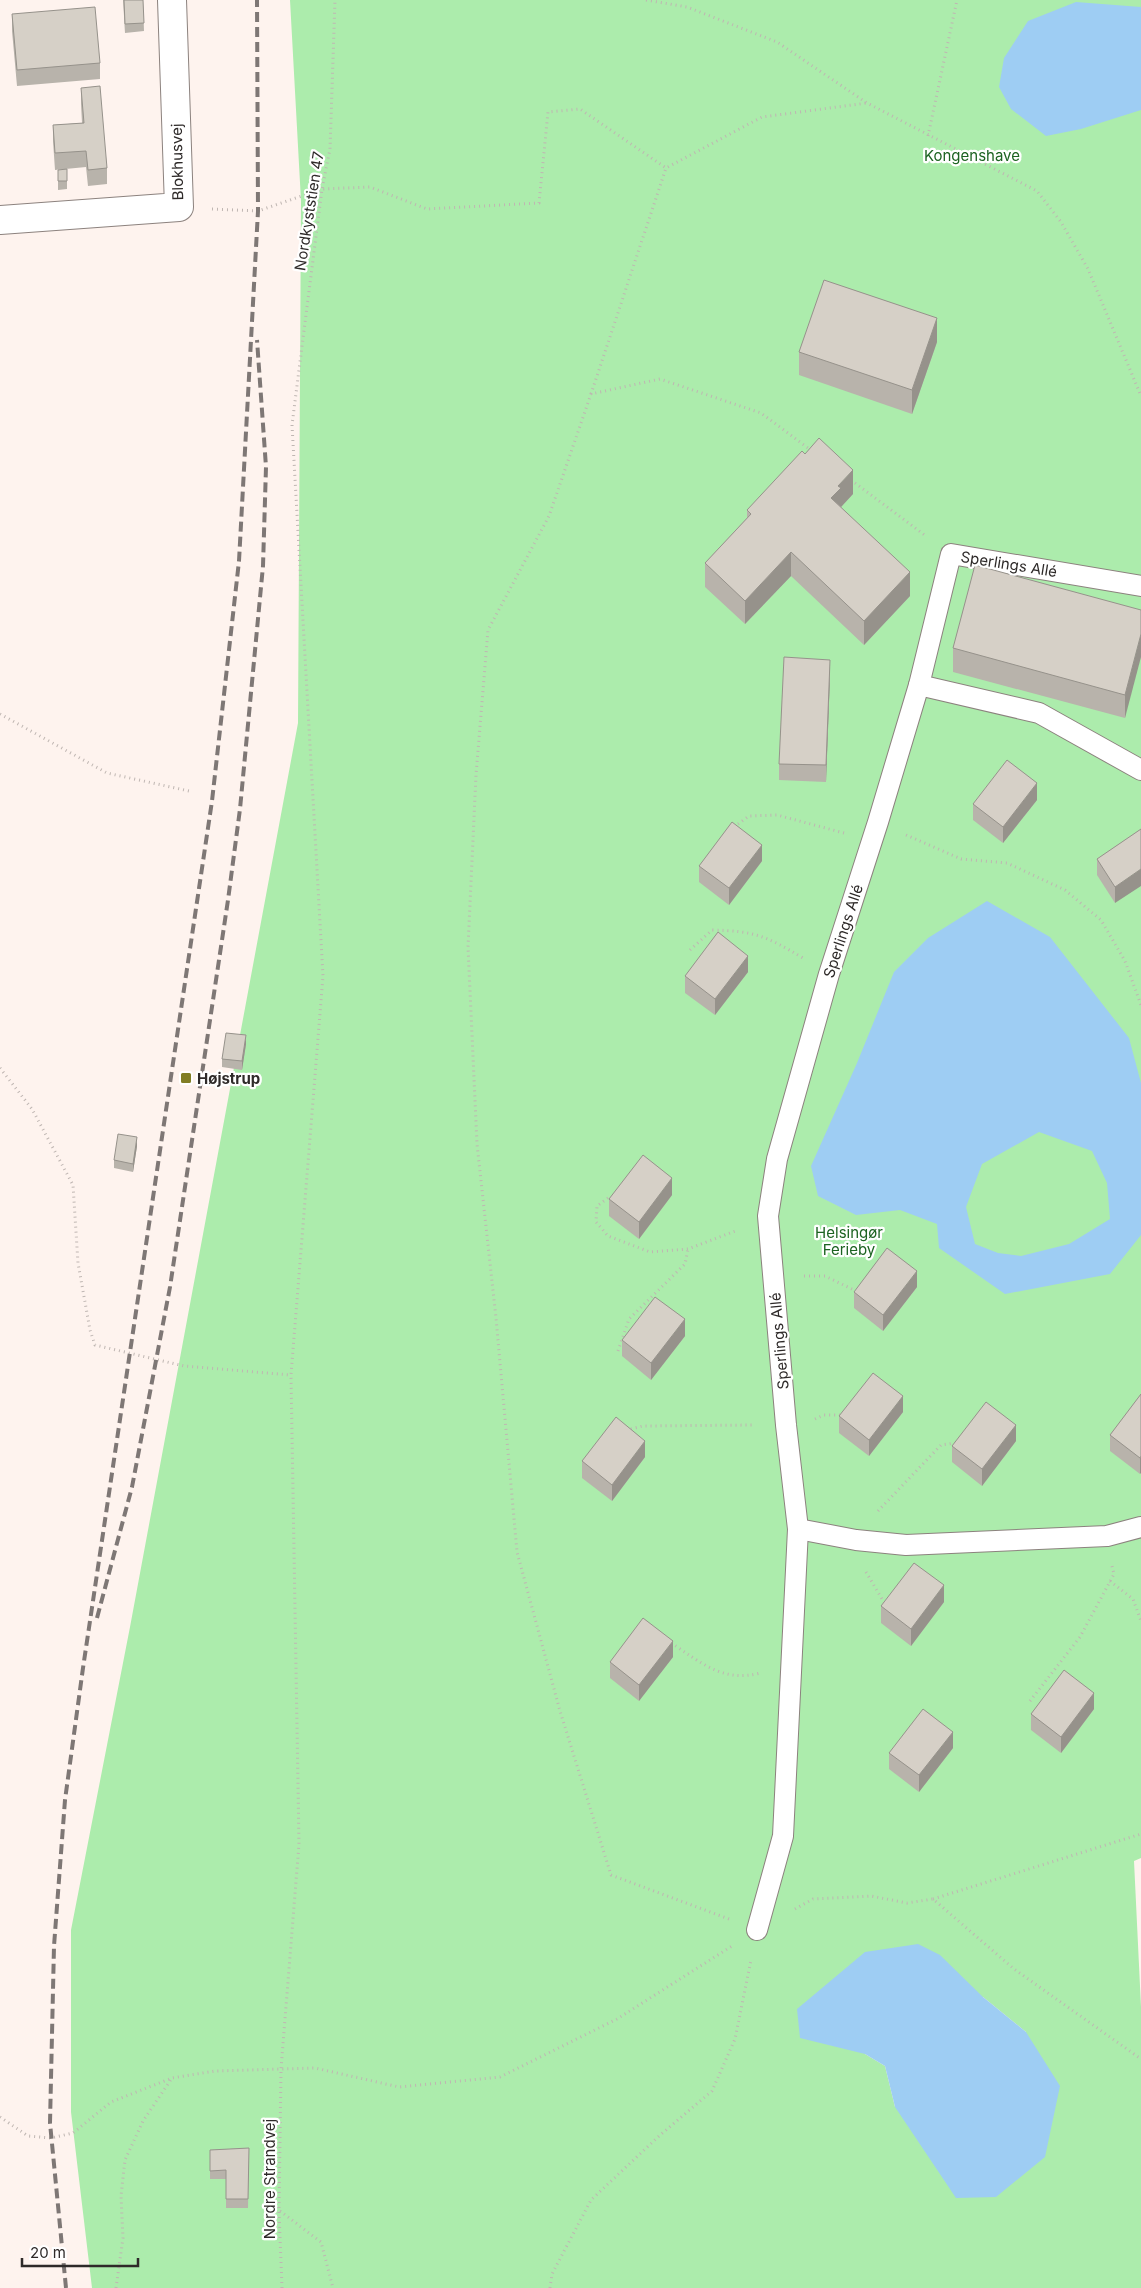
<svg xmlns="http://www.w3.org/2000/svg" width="1141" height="2288" viewBox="0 0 1141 2288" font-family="Inter,sans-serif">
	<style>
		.green { fill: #acecac; fill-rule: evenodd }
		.water { fill: #9ecdf3; fill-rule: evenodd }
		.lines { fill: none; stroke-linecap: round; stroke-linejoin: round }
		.lane-casing { stroke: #8c827e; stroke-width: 22 }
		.street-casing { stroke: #8c827e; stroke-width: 30 }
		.path { stroke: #bfb6b2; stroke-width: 3; stroke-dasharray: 1 4; stroke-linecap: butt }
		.lane { stroke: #fff; stroke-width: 20 }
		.street { stroke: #fff; stroke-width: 28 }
		.rail { stroke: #7e7775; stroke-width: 4; stroke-dasharray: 10 5; stroke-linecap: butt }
		.wall { fill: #b8b3ab }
		.shaded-wall { fill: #96928b }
		.building { fill: #d6d0c7; stroke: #96928b }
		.poi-dot { fill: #817e25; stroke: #fff; stroke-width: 2 }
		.labels { text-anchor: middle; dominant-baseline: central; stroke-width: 4.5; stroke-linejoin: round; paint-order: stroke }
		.park-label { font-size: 15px; fill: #1c6321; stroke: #fff }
		.street-label { font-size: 15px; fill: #2e2a29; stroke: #fff }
		.poi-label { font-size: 15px; font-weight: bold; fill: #2e2a29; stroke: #fff; text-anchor: start }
	</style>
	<rect width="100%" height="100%" fill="#fef3ee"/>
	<path class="green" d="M290 0H1141V1858L1134 1861 1141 2007V2288H92L71 2112V1930L130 1627 298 723 301 201ZM983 1997 1026 2032 895 2107 885 2066 865 2054Z"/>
	<g class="water">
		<path d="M1076 2 1141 7V110L1081 129 1046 136 1011 109 999 87 1004 58 1028 21Z"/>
		<path d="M987 901 1050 937 1129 1038 1141 1083V1235L1110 1274 1005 1294 939 1248 937 1224 900 1210 856 1215 818 1196 811 1166 857 1063 894 972 928 938ZM1039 1132 1092 1151 1107 1183 1110 1219 1069 1244 1021 1256 998 1253 975 1244 966 1207 982 1164Z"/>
		<path d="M918 1944 940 1955 983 1997 1026 2032 1060 2086 1045 2157 996 2197 956 2198 895 2107 885 2066 865 2054 800 2038 797 2009 865 1952Z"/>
	</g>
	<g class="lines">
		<g class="lane-casing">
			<g id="lane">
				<path d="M919 685 1039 713 1141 770"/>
				<path d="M798 1529 856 1540 906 1545 1107 1536 1141 1527"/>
				<path d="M757 1930 783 1836 798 1529 786 1425 768 1216 777 1159 829 974 878 822 919 685 951 554 1141 586"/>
			</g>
		</g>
		<g class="street-casing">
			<path id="street" d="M0 220 179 207 172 0"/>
		</g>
		<g class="path">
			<path d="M646 0 687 7 777 42 867 103 1037 191 1061 222 1088 269 1141 396"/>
			<path d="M928 136 957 0"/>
			<path d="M212 209 258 211 322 189 370 187 427 209 539 203 548 112 580 109 666 168 762 117 867 103"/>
			<path d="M591 394 666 168"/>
			<path d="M851 480 926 536"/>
			<path d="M0 714 107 773 189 791"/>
			<path d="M734 827 749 816 777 815 844 833"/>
			<path d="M906 835 961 859 1007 863 1065 890 1101 920 1125 961 1141 1005"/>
			<path d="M690 950 712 930C755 931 766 936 803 958"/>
			<path d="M0 1068 32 1109 73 1185 78 1263 90 1330 95 1345 184 1366 291 1375"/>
			<path d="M608 1198 597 1206 596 1222 608 1236 650 1252 688 1249 738 1230"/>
			<path d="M804 1276H825L856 1291"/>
			<path d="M618 1351 629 1319 685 1264 688 1249"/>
			<path d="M815 1419 824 1415H840"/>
			<path d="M626 1430 643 1426 755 1425"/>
			<path d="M878 1511 941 1445 955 1443"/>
			<path d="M866 1572 885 1604"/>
			<path d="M1110 1581 1133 1599 1141 1621"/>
			<path d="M671 1643C701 1662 722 1683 760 1673"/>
			<path d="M1030 1701 1080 1637 1114 1574 1112 1566"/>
			<path d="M933 1899 1141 1834"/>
			<path d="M795 1909 813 1899 871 1896 907 1903 933 1899 1014 1969 1141 2059"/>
			<path d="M729 1919 611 1875 560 1711 517 1552 496 1318 477 1144 468 947 476 775 488 630 549 516 591 394 660 379 761 413 812 451"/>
			<path d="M0 2117 28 2136 51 2138 73 2133 111 2102 172 2078 215 2071 315 2068 399 2087 500 2077 617 2019 732 1946"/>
			<path d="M280 2211 321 2242 333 2288"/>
			<path d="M116 2288 123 2238 121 2196 125 2160 143 2121 172 2078"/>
			<path d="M282 2288 279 2211 281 2069 299 1844 291 1375 323 976 292 425 322 189 330 149 335 0"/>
			<path d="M550 2288 552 2274 591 2200 659 2136 712 2091 735 2039 751 1960"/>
		</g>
		<use href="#lane" class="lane"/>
		<use href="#street" class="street"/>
		<g class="rail">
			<path d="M97 1618 132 1487 170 1287 228 900 240 809 263 566 266 467 257 340"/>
			<path d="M66 2288 50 2123 54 1946 65 1800 83 1668 212 801 239 561 258 211 257 0"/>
		</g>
	</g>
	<g class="wall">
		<path d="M123 0H143L144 31 125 33Z"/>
		<path d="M12 14 100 63V79L17 86 12 31Z"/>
		<path d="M81 88 107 168V184L88 186 86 167 55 170 53 141V125L82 123 81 104Z"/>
		<path d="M67 169V189L58 190V170Z"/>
		<path d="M937 342 912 414 799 375V352Z"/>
		<path d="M853 494 841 507 910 596 864 645 791 576 745 624 705 587V563L747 518V510Z"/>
		<path d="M1141 610 1125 718 953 672V648Z"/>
		<path d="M830 676 826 782 779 780V764Z"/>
		<path d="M1037 800 1003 843 973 820V804Z"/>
		<path d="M1141 829 1115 903 1097 875V859Z"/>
		<path d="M762 861 729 905 699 882V866Z"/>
		<path d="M748 972 715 1015 685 993V976Z"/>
		<path d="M246 1044 242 1070 222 1067V1059Z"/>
		<path d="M137 1146 133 1172 114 1168V1160Z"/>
		<path d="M672 1195 639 1239 609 1216V1199Z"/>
		<path d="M917 1287 883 1331 854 1308V1292Z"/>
		<path d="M685 1336 651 1380 622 1356V1340Z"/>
		<path d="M1141 1394 1140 1474 1110 1451V1435Z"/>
		<path d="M903 1412 869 1456 839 1433V1416Z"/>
		<path d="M1016 1441 982 1486 952 1462V1446Z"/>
		<path d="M645 1457 612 1501 582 1478V1461Z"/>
		<path d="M944 1602 911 1646 881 1623V1606Z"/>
		<path d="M673 1657 639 1701 610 1678V1662Z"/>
		<path d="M1094 1709 1061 1753 1031 1730V1714Z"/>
		<path d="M953 1748 919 1792 889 1769V1753Z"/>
		<path d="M249 2148 248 2208H226V2179H210V2150Z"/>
	</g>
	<g class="shaded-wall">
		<path d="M937 318V342L912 414V390Z"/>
		<path d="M853 470V494L841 507 831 498 838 486Z"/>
		<path d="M791 552V576L745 624V601Z"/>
		<path d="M910 572V596L864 645V621Z"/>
		<path d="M1141 634V657L1125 718V695Z"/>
		<path d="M830 660V676L826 782V765Z"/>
		<path d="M1037 783V800L1003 843V827Z"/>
		<path d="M762 845V861L729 905V888Z"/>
		<path d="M1141 869V886L1115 903V887Z"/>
		<path d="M748 956V972L715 1015V999Z"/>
		<path d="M246 1035V1044L242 1070V1061Z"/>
		<path d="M137 1137V1146L133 1172V1164Z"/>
		<path d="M672 1178V1195L639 1239V1222Z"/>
		<path d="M917 1271V1287L883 1331V1315Z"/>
		<path d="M685 1319V1336L651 1380V1363Z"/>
		<path d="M903 1396V1412L869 1456V1440Z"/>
		<path d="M1016 1425V1441L982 1486V1469Z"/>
		<path d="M645 1441V1457L612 1501V1485Z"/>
		<path d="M1141 1456V1473L1140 1474V1458Z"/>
		<path d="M944 1585V1602L911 1646V1629Z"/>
		<path d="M673 1641V1657L639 1701V1685Z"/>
		<path d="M1094 1693V1709L1061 1753V1737Z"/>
		<path d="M953 1732V1748L919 1792V1775Z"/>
	</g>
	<g class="building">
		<path d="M124 0H143L144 23 125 24Z"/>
		<path d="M95 7 100 63 17 70 12 14Z"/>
		<path d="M100 86 107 168 88 170 86 151 55 153 53 125 84 123 81 88Z"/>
		<path d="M67 169V181H58V170Z"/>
		<path d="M824 280 937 318 912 390 799 352Z"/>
		<path d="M819 438 853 470 838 486 841 488 831 498 910 572 864 621 791 552 745 601 705 563 751 514 747 510 802 451 805 454Z"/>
		<path d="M975 565 1141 610V634L1125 695 953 648Z"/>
		<path d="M784 657 830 660 826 765 779 764Z"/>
		<path d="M1007 760 1037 783 1003 827 973 804Z"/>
		<path d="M732 822 762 845 729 888 699 866Z"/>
		<path d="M1141 829V869L1115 887 1097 859Z"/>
		<path d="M718 932 748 956 715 999 685 976Z"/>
		<path d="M226 1033 246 1035 242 1061 222 1059Z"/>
		<path d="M118 1134 137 1137 133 1164 114 1160Z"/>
		<path d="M643 1155 672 1178 639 1222 609 1199Z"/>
		<path d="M887 1248 917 1271 883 1315 854 1292Z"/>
		<path d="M655 1297 685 1319 651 1363 622 1340Z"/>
		<path d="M873 1373 903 1396 869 1440 839 1416Z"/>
		<path d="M1141 1394V1456L1140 1458 1110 1435Z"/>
		<path d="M986 1402 1016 1425 982 1469 952 1446Z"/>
		<path d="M616 1417 645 1441 612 1485 582 1461Z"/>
		<path d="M914 1563 944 1585 911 1629 881 1606Z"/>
		<path d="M643 1618 673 1641 639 1685 610 1662Z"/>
		<path d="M1064 1670 1094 1693 1061 1737 1031 1714Z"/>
		<path d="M923 1709 953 1732 919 1775 889 1753Z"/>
		<path d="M249 2148 248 2199H226V2170L210 2171V2150Z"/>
	</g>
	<rect class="poi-dot" x="180" y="1072" width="12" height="12" rx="2.5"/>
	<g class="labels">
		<g class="park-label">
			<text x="972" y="155">Kongenshave</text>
			<text x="849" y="1232">Helsingør<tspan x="849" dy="17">Ferieby</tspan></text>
		</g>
		<g class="street-label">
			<text transform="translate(177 162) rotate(-91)">Blokhusvej</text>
			<text transform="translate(309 211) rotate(-81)">Nordkyststien 47</text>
			<text transform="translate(1009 564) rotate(9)">Sperlings Allé</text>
			<text transform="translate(843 931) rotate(-72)">Sperlings Allé</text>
			<text transform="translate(779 1341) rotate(-95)">Sperlings Allé</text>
			<text transform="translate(269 2179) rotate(-90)">Nordre Strandvej</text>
		</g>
		<g class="poi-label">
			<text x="197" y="1078">Højstrup</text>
		</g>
	</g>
	<path d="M22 2258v8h116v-8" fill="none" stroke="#2e2a29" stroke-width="2.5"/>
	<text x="30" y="2258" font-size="15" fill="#2e2a29" stroke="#ffffff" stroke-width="4" paint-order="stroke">20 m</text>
</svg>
